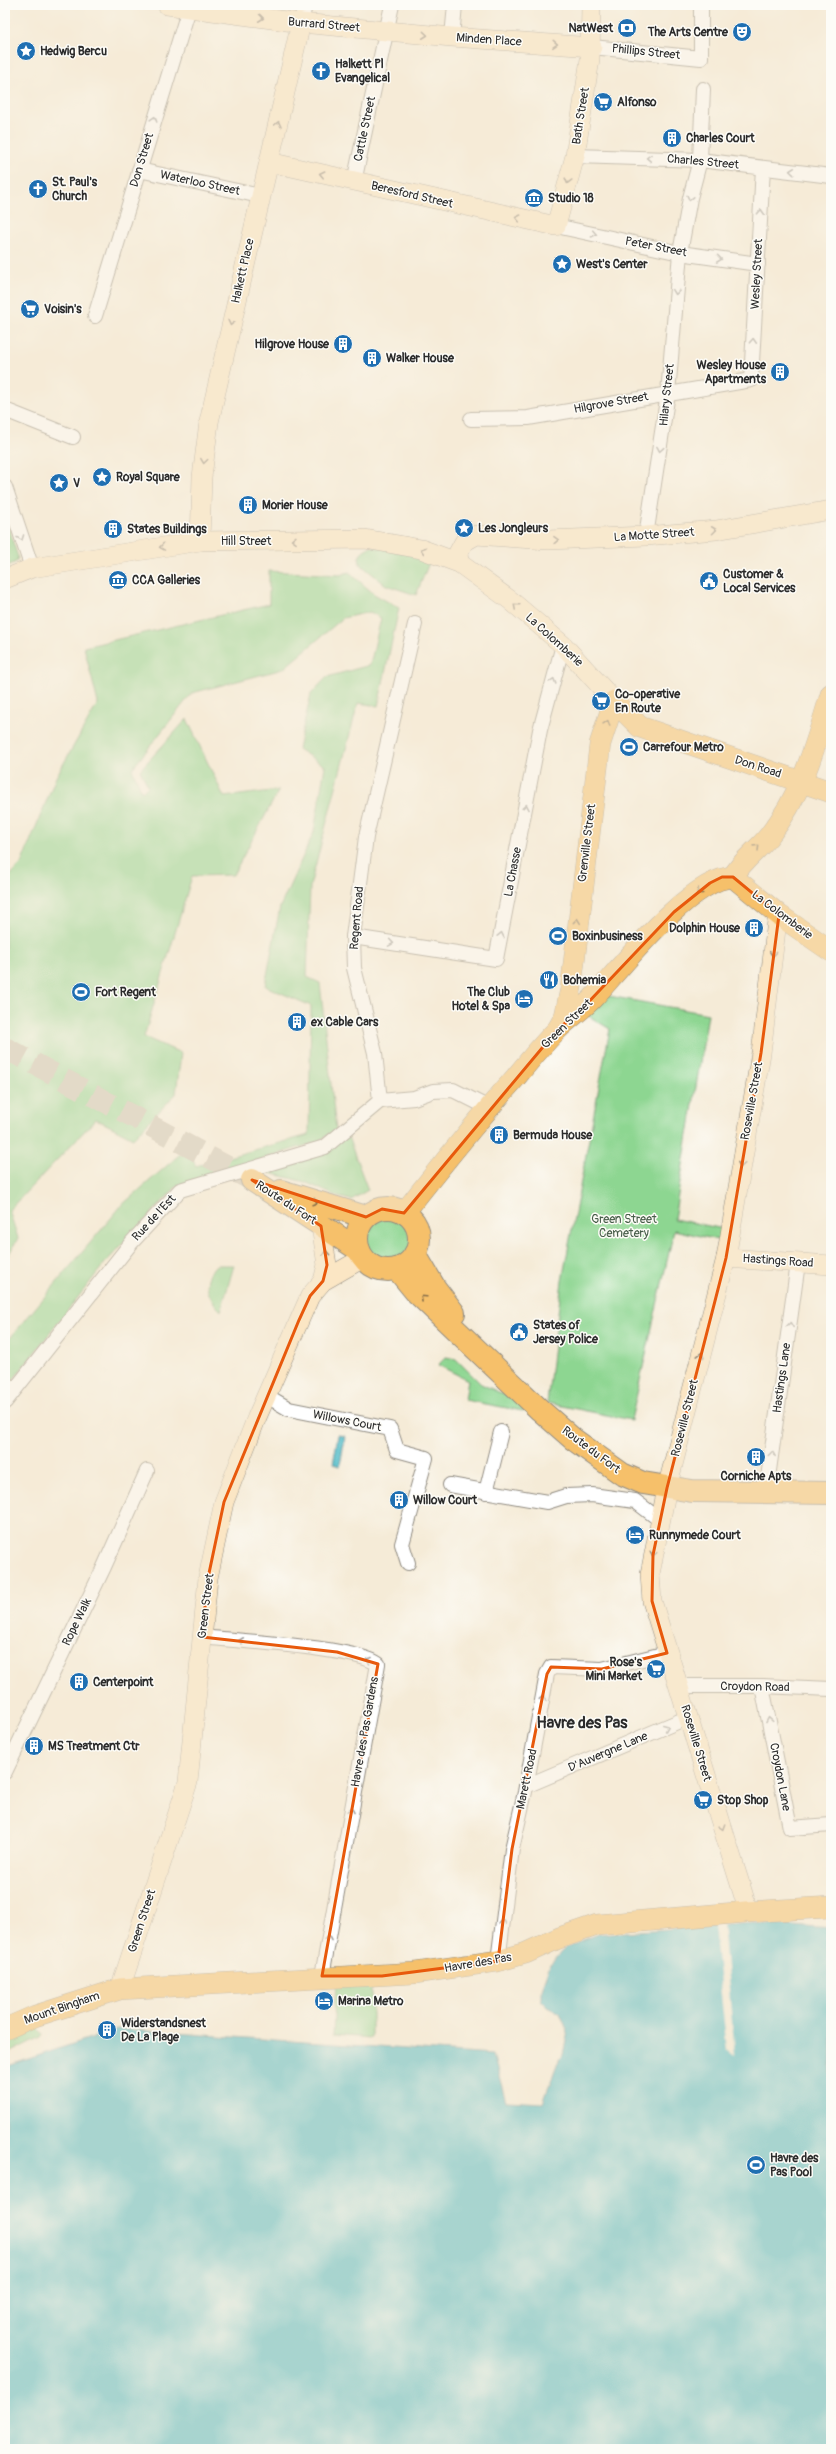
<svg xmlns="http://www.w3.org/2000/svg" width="836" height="2454" viewBox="0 0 836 2454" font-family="Pangolin,sans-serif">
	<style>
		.green { fill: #8dd691; stroke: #5c805e }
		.water { fill: #4cb9c6; stroke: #3c7278 }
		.pier { fill: #f5ebd7 }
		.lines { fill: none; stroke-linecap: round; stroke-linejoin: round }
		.trunk-tunnel { stroke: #cdc5b5; stroke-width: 22; stroke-dasharray: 22 11; stroke-linecap: butt }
		.minor-casing { stroke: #908b81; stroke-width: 16 }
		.secondary-casing { stroke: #908b81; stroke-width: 20 }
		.primary-casing { stroke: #908b81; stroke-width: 22 }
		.trunk-casing { stroke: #908b81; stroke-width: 24 }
		.minor { stroke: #fff; stroke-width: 14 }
		.secondary { stroke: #fbe6c4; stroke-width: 19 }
		.primary { stroke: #f6c06b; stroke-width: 21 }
		.trunk { stroke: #f6c06b; stroke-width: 22 }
		.oneway { stroke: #938878 }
		.oneway2 { stroke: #a0a0a0 }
		.oneway3 { stroke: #866e48 }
		.marked { fill: none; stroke: #e8590c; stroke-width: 3; stroke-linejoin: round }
		.labels { text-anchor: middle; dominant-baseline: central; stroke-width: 3; stroke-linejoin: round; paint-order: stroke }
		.street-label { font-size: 12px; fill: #2b2b2b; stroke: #fdfcf7 }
		.poi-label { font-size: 12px; font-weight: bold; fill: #2b2b2b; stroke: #fdfcf7; text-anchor: start }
		.park-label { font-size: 12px; fill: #485e4a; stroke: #fdfcf7 }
		.district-label { font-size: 16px; font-weight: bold; fill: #2b2b2b; stroke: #fdfcf7 }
	</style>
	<rect width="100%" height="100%" fill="#fdfcf7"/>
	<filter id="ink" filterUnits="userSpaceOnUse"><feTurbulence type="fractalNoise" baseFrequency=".025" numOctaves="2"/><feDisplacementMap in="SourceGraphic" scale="8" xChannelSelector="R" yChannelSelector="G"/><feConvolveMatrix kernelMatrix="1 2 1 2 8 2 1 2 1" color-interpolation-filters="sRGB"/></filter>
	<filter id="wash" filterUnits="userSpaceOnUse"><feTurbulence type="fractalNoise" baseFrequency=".012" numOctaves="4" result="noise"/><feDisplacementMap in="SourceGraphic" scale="16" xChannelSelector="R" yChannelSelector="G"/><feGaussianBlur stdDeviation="0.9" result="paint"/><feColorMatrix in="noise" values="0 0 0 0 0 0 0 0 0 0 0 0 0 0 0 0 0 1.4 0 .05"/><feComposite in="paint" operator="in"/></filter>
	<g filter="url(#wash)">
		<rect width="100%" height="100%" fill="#f5ebd7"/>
		<g class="green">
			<path d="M5 518 18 557 16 562 5 567Z"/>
			<path d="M371 546 431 558 416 595 386 585 360 564 359 557 364 550Z"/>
			<path d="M269 571 340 575 349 572 374 594 399 608 378 706 358 703 310 886 307 977 320 983 336 1130 317 1142 178 1185 105 1263 5 1390V1344L122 1205 186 1149 196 1166 309 1135 311 1006 265 986 280 907 314 832 325 766 298 749 311 694 327 677 370 665 381 618 370 612 343 618 283 669 192 693 132 769 142 792 148 786 140 770 187 719 224 797 279 790 233 875 192 876 144 1037 181 1053 176 1094 133 1138 96 1119 9 1210 18 1238 5 1261V881L21 864 56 777 98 703 84 647 269 604Z"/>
			<path d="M603 995 708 1014 674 1219 724 1229 722 1241 674 1230 631 1420 547 1403 562 1281 610 1029 587 1015Z"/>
			<path d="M348 1137 368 1190 351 1200 338 1197 305 1182 262 1171Z"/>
			<circle cx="388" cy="1239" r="31"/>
			<path d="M216 1265H234L221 1311C207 1297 201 1281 216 1265Z"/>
			<path d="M446 1357 456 1359 481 1384 516 1400 533 1413 465 1400 468 1380 438 1365Z"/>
			<path d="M336 1982H372V2038L333 2035Z"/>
			<path d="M36 2026 42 2034 40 2037 5 2055V2042Z"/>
		</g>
		<g class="water">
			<path d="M338 1435 345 1436 340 1466 333 1464Z"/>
			<path d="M753 1923 831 1929V2449H5V2067L117 2029 493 2055 506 2101 543 2103 556 2067 563 2054 568 2032 560 2013 548 2007 541 2000V1989L550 1964 566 1947 597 1934Z"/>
		</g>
		<path class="pier" d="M714 1925H723L735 2056 727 2050Z"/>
	</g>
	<g filter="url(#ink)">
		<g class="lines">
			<path class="trunk-tunnel" d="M5 1048 252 1180"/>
			<g class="minor-casing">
				<g id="minor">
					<path d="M301 23 305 5"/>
					<path d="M452 37 455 5"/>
					<path d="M592 47 701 58V5"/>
					<path d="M575 156 700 160 831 176"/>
					<path d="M139 170 260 196"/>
					<path d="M354 182 392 5"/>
					<path d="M556 226 680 253 758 264"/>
					<path d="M95 316 190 5"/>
					<path d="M5 410 73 437"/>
					<path d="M471 419 528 418 751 380 763 168"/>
					<path d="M5 487 32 568"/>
					<path d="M646 536 668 393 680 253 690 198 700 160 703 89"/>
					<path d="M353 937 496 959 540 730 563 645"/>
					<path d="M380 1101 375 1053 354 968 353 937 366 837 415 624"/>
					<path d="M380 1101 414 1098 433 1091 453 1090 489 1108"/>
					<path d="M267 1396 289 1409 390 1429 397 1450 426 1458 402 1544 408 1563"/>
					<path d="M5 1402 132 1242 180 1190 325 1147 380 1101"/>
					<path d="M450 1485 547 1502 566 1496 592 1495 635 1501 660 1520"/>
					<path d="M486 1492 501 1432"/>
					<path d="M766 1492 798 1263"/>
					<path d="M202 1637C236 1641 355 1647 378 1664L322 1976"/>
					<path d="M679 1686H762L831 1689"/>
					<path d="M762 1686 790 1828 831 1825"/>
					<path d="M5 1772 104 1567 147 1471"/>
					<path d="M526 1786 689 1717"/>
					<path d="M498 1961 512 1849 525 1792 547 1674 551 1667 602 1669 667 1653"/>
				</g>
			</g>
			<g class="secondary-casing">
				<g id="secondary">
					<path d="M167 5 301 23 452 37 592 47"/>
					<path d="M269 162 556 226 575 156 590 59 591 5"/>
					<path d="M200 541 202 477 209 422 301 23"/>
					<path d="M459 563 458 553 464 542 476 535 548 540 646 536 716 530 831 510"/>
					<path d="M5 579 32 568 200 541 365 539 421 549 459 563 510 600 563 645 614 701"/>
					<path d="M321 1226 327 1265 323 1281"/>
					<path d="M726 1258 831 1265"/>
					<path d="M746 1912 745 1900 652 1601 650 1574 667 1488 726 1258 761 1053 777 921 779 915"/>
					<path d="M120 1989 188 1782 208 1578 224 1502 257 1417 310 1296 323 1281 363 1258"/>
				</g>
			</g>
			<g class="primary-casing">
				<g id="primary">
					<path d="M733 877C742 860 757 851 769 836 802 795 816 744 831 694"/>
					<path d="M733 877 779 915 831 951"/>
					<path d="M558 1029 565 1016 571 988 600 744 614 701 640 727 831 792"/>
					<path d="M404 1213C440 1167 477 1121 516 1077 529 1061 543 1044 558 1029 569 1018 583 1009 594 997 622 966 691 878 733 877"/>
					<path d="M5 2029 35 2016 120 1989 415 1973 498 1961 526 1953 559 1938 597 1925 746 1912 831 1907"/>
				</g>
			</g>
			<g class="trunk-casing">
				<g id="trunk">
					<path d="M252 1180 359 1250"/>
					<path d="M281 1191 366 1217"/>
					<circle cx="388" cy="1239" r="31"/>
					<path d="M415 1254 435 1288 454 1313"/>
					<path d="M397 1269 415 1291 540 1410 573 1439 622 1474 643 1483 692 1491 831 1493"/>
				</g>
			</g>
			<use href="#minor" class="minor"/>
			<use href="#secondary" class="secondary"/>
			<use href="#primary" class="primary"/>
			<use href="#trunk" class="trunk"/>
		</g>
		<defs><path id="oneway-chevron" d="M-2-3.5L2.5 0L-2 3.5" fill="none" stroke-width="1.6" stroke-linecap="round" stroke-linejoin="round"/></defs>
		<g class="oneway">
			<use href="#oneway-chevron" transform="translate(261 18) rotate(7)"/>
			<use href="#oneway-chevron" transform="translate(425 35) rotate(6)"/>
			<use href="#oneway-chevron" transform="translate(555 44) rotate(4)"/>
			<use href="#oneway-chevron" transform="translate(278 124) rotate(-77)"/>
			<use href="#oneway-chevron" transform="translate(322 174) rotate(-167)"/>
			<use href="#oneway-chevron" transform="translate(568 181) rotate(105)"/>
			<use href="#oneway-chevron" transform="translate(518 218) rotate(-168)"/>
			<use href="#oneway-chevron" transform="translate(231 323) rotate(103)"/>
			<use href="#oneway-chevron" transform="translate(204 461) rotate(98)"/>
			<use href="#oneway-chevron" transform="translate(714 530) rotate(-7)"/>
			<use href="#oneway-chevron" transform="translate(294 540) rotate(179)"/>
			<use href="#oneway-chevron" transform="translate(556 540) rotate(-2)"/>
			<use href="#oneway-chevron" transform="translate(162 547) rotate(171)"/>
			<use href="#oneway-chevron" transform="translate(423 550) rotate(-163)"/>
			<use href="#oneway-chevron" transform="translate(516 606) rotate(-140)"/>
			<use href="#oneway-chevron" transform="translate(773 954) rotate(96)"/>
			<use href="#oneway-chevron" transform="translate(741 1165) rotate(100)"/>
			<use href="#oneway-chevron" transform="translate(326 1253) rotate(-94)"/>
			<use href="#oneway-chevron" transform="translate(701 1355) rotate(-76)"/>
			<use href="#oneway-chevron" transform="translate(653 1554) rotate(100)"/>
			<use href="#oneway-chevron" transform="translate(722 1827) rotate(73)"/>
		</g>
		<g class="oneway2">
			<use href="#oneway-chevron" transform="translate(154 119) rotate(-73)"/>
			<use href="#oneway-chevron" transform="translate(649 158) rotate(-178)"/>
			<use href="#oneway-chevron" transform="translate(792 171) rotate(-174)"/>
			<use href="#oneway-chevron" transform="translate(690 198) rotate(103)"/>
			<use href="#oneway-chevron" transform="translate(761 212) rotate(-87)"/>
			<use href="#oneway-chevron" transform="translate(594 234) rotate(12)"/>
			<use href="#oneway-chevron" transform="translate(719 259) rotate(8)"/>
			<use href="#oneway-chevron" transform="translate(676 292) rotate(96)"/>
			<use href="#oneway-chevron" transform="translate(753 341) rotate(-87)"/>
			<use href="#oneway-chevron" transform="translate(660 449) rotate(99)"/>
			<use href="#oneway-chevron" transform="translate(21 538) rotate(70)"/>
			<use href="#oneway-chevron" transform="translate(553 681) rotate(-74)"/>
			<use href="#oneway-chevron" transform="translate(526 807) rotate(-80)"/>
			<use href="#oneway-chevron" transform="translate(501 935) rotate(-78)"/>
			<use href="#oneway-chevron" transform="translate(391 943) rotate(9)"/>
			<use href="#oneway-chevron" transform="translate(790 1325) rotate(-82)"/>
			<use href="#oneway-chevron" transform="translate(772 1454) rotate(-82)"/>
			<use href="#oneway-chevron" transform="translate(241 1641) rotate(-174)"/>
			<use href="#oneway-chevron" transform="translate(369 1660) rotate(-159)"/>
			<use href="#oneway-chevron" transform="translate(543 1698) rotate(-79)"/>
			<use href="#oneway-chevron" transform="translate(769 1720) rotate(-101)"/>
			<use href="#oneway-chevron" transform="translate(666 1727) rotate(-23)"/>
			<use href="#oneway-chevron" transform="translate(351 1810) rotate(-80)"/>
			<use href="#oneway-chevron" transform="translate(503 1922) rotate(-83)"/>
			<use href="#oneway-chevron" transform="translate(328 1938) rotate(-80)"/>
		</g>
		<g class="oneway3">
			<use href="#oneway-chevron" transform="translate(607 723) rotate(-72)"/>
			<use href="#oneway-chevron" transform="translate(757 847) rotate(-44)"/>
			<use href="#oneway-chevron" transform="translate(699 892) rotate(142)"/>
			<use href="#oneway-chevron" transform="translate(577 921) rotate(-84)"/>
			<use href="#oneway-chevron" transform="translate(315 1202) rotate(17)"/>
			<use href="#oneway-chevron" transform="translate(423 1298) rotate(-137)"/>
		</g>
	</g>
	<path d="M0 0H836V2454H0ZM722 877H733L779 915 761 1053 726 1258 667 1488 653 1555 652 1601 667 1653 602 1669 551 1667 547 1674 512 1849 498 1961 382 1976H322L378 1664 337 1652 202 1637 208 1578 224 1502 299 1320 310 1296 323 1281 327 1265 321 1226 252 1180 366 1217 382 1209 404 1213 558 1029 580 1011 674 912 710 883Z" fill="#f5ebd7" fill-opacity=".55" fill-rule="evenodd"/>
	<path class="marked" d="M722 877H733L779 915 761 1053 726 1258 667 1488 653 1555 652 1601 667 1653 602 1669 551 1667 547 1674 512 1849 498 1961 382 1976H322L378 1664 337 1652 202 1637 208 1578 224 1502 299 1320 310 1296 323 1281 327 1265 321 1226 252 1180 366 1217 382 1209 404 1213 558 1029 580 1011 674 912 710 883Z"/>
	<defs>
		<g id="bank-disc" transform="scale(1)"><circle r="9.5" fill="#1f6fb2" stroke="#fdfcf7"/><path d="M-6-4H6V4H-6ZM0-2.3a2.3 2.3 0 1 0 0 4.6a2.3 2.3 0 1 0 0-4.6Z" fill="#fff"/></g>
		<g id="theatre-disc" transform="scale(1)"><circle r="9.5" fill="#1f6fb2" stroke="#fdfcf7"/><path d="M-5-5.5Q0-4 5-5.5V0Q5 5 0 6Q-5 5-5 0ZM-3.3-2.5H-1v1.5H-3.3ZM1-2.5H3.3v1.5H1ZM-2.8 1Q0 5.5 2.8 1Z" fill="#fff"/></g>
		<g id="sight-disc" transform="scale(1)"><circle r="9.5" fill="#1f6fb2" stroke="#fdfcf7"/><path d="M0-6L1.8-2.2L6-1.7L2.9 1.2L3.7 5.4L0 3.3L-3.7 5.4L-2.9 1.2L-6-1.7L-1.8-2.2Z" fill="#fff"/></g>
		<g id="church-disc" transform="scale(1)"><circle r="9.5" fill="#1f6fb2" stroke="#fdfcf7"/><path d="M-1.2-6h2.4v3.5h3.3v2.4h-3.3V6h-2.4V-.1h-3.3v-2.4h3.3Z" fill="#fff"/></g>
		<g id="supermarket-disc" transform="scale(1)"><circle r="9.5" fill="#1f6fb2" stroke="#fdfcf7"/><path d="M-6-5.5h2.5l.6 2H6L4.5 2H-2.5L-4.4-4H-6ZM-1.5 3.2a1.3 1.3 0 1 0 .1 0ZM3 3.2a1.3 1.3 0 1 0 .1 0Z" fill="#fff"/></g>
		<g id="building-disc" transform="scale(1)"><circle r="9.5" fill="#1f6fb2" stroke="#fdfcf7"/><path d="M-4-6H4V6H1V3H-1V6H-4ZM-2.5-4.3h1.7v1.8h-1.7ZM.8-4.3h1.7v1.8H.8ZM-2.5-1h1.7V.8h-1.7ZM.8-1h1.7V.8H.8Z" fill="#fff"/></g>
		<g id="museum-disc" transform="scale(1)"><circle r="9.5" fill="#1f6fb2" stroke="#fdfcf7"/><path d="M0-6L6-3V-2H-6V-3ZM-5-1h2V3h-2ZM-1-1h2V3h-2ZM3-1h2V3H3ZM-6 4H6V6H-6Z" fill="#fff"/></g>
		<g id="civic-disc" transform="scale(1)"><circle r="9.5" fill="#1f6fb2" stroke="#fdfcf7"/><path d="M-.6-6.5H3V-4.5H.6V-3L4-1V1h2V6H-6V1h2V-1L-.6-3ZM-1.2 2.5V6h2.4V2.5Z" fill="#fff"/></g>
		<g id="stadium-disc" transform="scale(1)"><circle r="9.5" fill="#1f6fb2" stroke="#fdfcf7"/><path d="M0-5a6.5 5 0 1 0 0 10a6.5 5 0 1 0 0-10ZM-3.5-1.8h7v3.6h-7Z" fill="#fff"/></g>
		<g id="restaurant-disc" transform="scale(1)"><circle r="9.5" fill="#1f6fb2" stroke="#fdfcf7"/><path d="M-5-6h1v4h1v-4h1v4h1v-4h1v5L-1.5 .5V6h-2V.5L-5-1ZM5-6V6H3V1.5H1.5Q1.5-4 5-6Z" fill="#fff"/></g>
		<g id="hotel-disc" transform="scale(1)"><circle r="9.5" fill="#1f6fb2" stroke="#fdfcf7"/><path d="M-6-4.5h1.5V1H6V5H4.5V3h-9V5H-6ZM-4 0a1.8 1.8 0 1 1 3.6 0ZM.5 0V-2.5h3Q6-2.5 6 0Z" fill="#fff"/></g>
	</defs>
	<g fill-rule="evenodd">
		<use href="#bank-disc" x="627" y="28"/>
		<use href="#theatre-disc" x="742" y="32"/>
		<use href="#sight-disc" x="26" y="51"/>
		<use href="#church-disc" x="321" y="71"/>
		<use href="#supermarket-disc" x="603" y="102"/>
		<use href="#building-disc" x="672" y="138"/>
		<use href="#church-disc" x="38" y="189"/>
		<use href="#museum-disc" x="534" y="198"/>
		<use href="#sight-disc" x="562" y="264"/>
		<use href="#supermarket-disc" x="30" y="309"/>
		<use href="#building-disc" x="343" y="344"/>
		<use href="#building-disc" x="372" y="358"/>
		<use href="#building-disc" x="780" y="372"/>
		<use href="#sight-disc" x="102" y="477"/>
		<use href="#sight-disc" x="59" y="483"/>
		<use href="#building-disc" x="248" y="505"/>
		<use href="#sight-disc" x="464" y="528"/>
		<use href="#building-disc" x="113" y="529"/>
		<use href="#museum-disc" x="118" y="580"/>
		<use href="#civic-disc" x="709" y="581"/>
		<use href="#supermarket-disc" x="601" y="701"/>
		<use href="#stadium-disc" x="629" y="747"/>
		<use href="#building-disc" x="754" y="928"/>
		<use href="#stadium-disc" x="558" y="936"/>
		<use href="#restaurant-disc" x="549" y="980"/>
		<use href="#stadium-disc" x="81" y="992"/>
		<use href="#hotel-disc" x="524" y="999"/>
		<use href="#building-disc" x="297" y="1022"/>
		<use href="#building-disc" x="499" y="1135"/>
		<use href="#civic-disc" x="519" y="1332"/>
		<use href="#building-disc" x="756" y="1457"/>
		<use href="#building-disc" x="399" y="1500"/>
		<use href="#hotel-disc" x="635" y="1535"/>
		<use href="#supermarket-disc" x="656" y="1669"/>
		<use href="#building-disc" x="79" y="1682"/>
		<use href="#building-disc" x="34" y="1746"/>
		<use href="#supermarket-disc" x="703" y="1800"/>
		<use href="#hotel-disc" x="324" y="2001"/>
		<use href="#building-disc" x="107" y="2030"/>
		<use href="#stadium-disc" x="756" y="2165"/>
	</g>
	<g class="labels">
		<g class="street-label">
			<text transform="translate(324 25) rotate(5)">Burrard Street</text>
			<text transform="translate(489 40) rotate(4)">Minden Place</text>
			<text transform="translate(646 52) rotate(6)">Phillips Street</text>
			<text transform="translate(581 116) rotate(-81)">Bath Street</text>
			<text transform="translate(365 129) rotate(-78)">Cattle Street</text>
			<text transform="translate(142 160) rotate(-73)">Don Street</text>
			<text transform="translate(703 162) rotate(5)">Charles Street</text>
			<text transform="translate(200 183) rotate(12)">Waterloo Street</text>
			<text transform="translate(412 195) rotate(13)">Beresford Street</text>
			<text transform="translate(656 247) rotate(11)">Peter Street</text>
			<text transform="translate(243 271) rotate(-77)">Halkett Place</text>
			<text transform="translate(757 274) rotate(-87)">Wesley Street</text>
			<text transform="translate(667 395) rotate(-84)">Hilary Street</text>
			<text transform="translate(611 403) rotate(-10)">Hilgrove Street</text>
			<text transform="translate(654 535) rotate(-4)">La Motte Street</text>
			<text x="246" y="541">Hill Street</text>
			<text transform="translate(554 640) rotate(42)">La Colomberie</text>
			<text transform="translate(758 767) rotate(18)">Don Road</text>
			<text transform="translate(587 843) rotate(-83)">Grenville Street</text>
			<text transform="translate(513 872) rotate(-79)">La Chasse</text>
			<text transform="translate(782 915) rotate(37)">La Colomberie</text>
			<text transform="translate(357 918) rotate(-85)">Regent Road</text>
			<text transform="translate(567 1024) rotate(-44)">Green Street</text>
			<text transform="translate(752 1101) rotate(-80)">Roseville Street</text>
			<text transform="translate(286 1203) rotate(33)">Route du Fort</text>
			<text transform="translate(154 1218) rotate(-47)">Rue de l'Est</text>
			<text transform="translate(778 1261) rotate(4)">Hastings Road</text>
			<text transform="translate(782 1378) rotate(-82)">Hastings Lane</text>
			<text transform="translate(685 1418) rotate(-76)">Roseville Street</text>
			<text transform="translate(347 1421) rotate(11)">Willows Court</text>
			<text transform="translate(591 1450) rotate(37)">Route du Fort</text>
			<text transform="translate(206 1606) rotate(-83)">Green Street</text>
			<text transform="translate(77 1622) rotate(-64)">Rope Walk</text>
			<text transform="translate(755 1687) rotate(1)">Croydon Road</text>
			<text transform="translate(365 1732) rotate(-80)">Havre des Pas Gardens</text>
			<text transform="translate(696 1743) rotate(73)">Roseville Street</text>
			<text transform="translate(608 1752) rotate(-23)">D'Auvergne Lane</text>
			<text transform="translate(780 1777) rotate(79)">Croydon Lane</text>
			<text transform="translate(527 1779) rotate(-78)">Marett Road</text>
			<text transform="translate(142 1921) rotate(-72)">Green Street</text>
			<text transform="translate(478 1963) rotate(-10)">Havre des Pas</text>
			<text transform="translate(62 2008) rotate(-19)">Mount Bingham</text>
		</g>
		<g class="poi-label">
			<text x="613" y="28" text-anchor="end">NatWest</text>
			<text x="728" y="32" text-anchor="end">The Arts Centre</text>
			<text x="40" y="51">Hedwig Bercu</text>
			<text x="335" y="64">Halkett Pl<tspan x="335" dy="14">Evangelical</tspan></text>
			<text x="617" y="102">Alfonso</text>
			<text x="686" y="138">Charles Court</text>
			<text x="52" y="182">St. Paul's<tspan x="52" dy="14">Church</tspan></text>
			<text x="548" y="198">Studio 18</text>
			<text x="576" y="264">West's Center</text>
			<text x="44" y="309">Voisin's</text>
			<text x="329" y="344" text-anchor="end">Hilgrove House</text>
			<text x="386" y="358">Walker House</text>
			<text x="766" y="365" text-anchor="end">Wesley House<tspan x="766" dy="14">Apartments</tspan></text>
			<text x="116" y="477">Royal Square</text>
			<text x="73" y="483">V</text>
			<text x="262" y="505">Morier House</text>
			<text x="478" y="528">Les Jongleurs</text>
			<text x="127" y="529">States Buildings</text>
			<text x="723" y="574">Customer &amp;<tspan x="723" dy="14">Local Services</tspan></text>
			<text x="132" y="580">CCA Galleries</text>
			<text x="615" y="694">Co-operative<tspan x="615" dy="14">En Route</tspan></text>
			<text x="643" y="747">Carrefour Metro</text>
			<text x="740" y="928" text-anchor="end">Dolphin House</text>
			<text x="572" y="936">Boxinbusiness</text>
			<text x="563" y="980">Bohemia</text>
			<text x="95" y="992">Fort Regent</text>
			<text x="510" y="992" text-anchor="end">The Club<tspan x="510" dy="14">Hotel &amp; Spa</tspan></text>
			<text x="311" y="1022">ex Cable Cars</text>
			<text x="513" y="1135">Bermuda House</text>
			<text x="533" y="1325">States of<tspan x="533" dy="14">Jersey Police</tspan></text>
			<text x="756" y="1476" text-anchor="middle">Corniche Apts</text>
			<text x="413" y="1500">Willow Court</text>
			<text x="649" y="1535">Runnymede Court</text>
			<text x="642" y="1662" text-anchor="end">Rose's<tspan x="642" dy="14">Mini Market</tspan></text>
			<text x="93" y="1682">Centerpoint</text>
			<text x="48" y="1746">MS Treatment Ctr</text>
			<text x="717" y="1800">Stop Shop</text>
			<text x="338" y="2001">Marina Metro</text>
			<text x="121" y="2023">Widerstandsnest<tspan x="121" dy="14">De La Plage</tspan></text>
			<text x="770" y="2158">Havre des<tspan x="770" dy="14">Pas Pool</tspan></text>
		</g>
		<g class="park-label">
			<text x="624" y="1219">Green Street<tspan x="624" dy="14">Cemetery</tspan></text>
		</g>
		<g class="district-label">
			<text x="582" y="1723">Havre des Pas</text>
		</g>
	</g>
	<rect width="836" height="2454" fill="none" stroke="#fdfcf7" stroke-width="20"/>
</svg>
